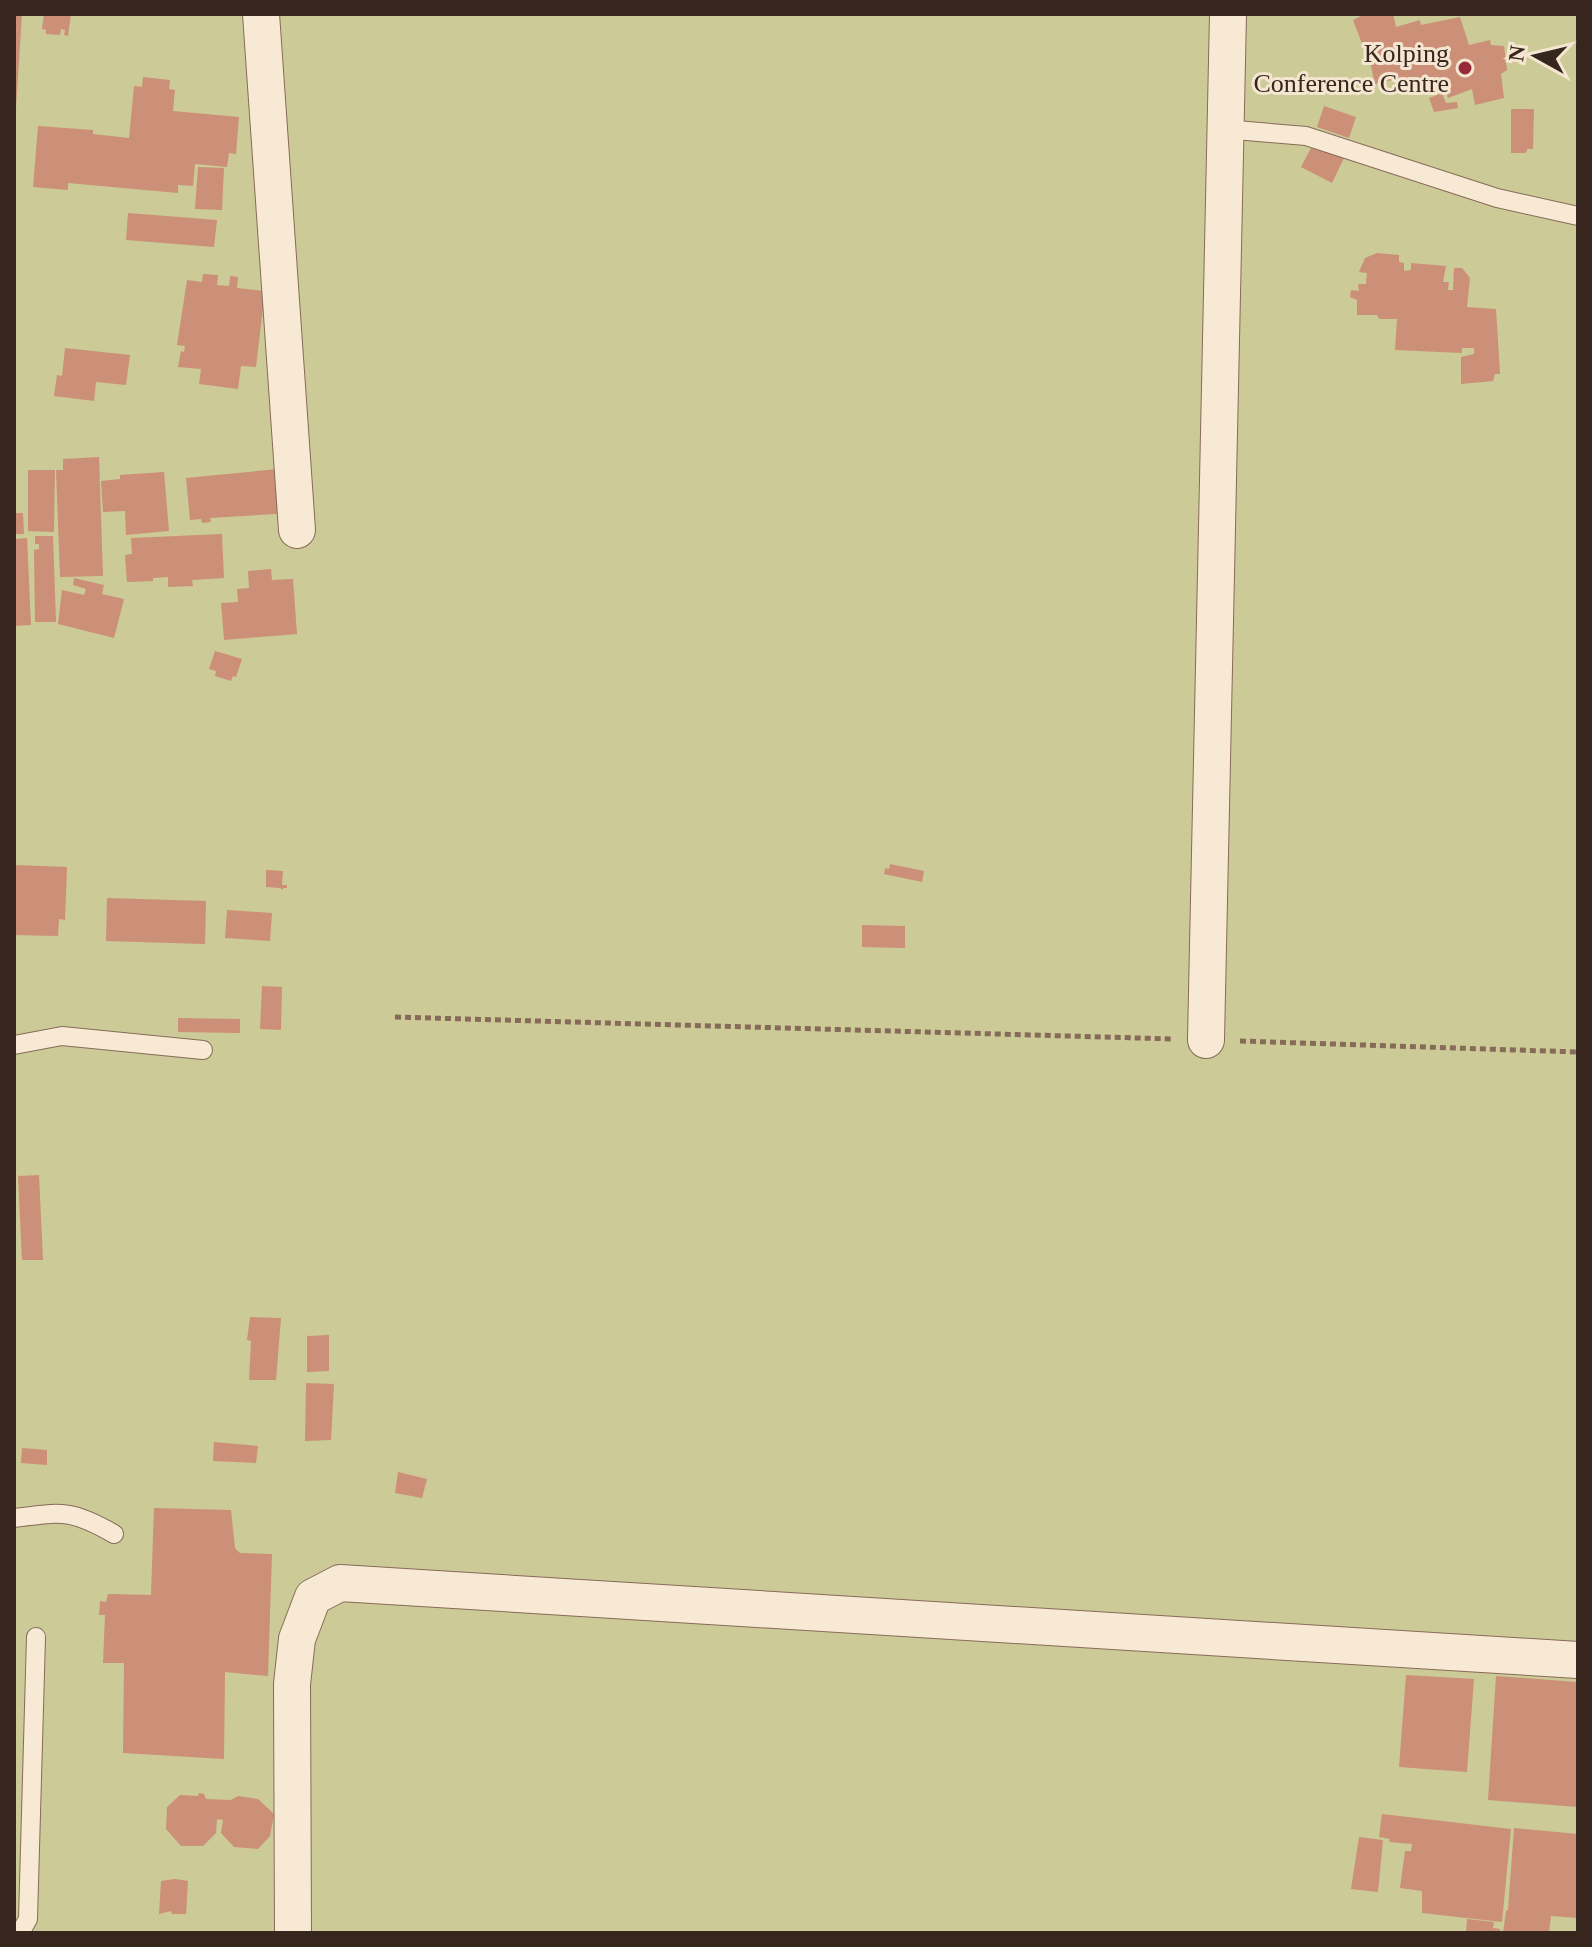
<svg xmlns="http://www.w3.org/2000/svg" width="1592" height="1947" viewBox="0 0 1592 1947" font-family="Georgia,serif">
	<style>
		.green { fill: #ccca96 }
		.building { fill: #cc8f78 }
		.lines { fill: none; stroke-linecap: round; stroke-linejoin: round }
		.service-casing { stroke: #876b59; stroke-width: 20 }
		.minor-casing { stroke: #876b59; stroke-width: 38 }
		.path { stroke: #876b59; stroke-width: 5; stroke-dasharray: 6 4; stroke-linecap: butt }
		.service { stroke: #f8e9d5; stroke-width: 18 }
		.minor { stroke: #f8e9d5; stroke-width: 36 }
		.poi-dot { fill: #962a39; stroke: #f5e6d1; stroke-width: 3 }
		.labels { text-anchor: middle; dominant-baseline: central; stroke-width: 6; stroke-linejoin: round; paint-order: stroke }
		.poi-label { font-size: 26px; fill: #37261d; stroke: #f5e6d1; text-anchor: end }
	</style>
	<rect width="100%" height="100%" fill="#eedbc2"/>
	<rect class="green" x="14" y="14" width="1564" height="1919"/>
	<g class="building">
		<path d="M14 14H22L16 108H14Z"/>
		<path d="M44 14H71L68 36 64 35 65 30 61 29 60 35 46 34V30L42 29Z"/>
		<path d="M1365 14H1393L1396 27 1420 20 1421 25 1460 17 1469 45 1490 40 1491 45 1504 46 1507 70 1501 74 1504 98 1475 105 1472 89 1448 98 1445 87 1424 92 1422 84 1407 88 1404 77 1375 84 1367 48 1364 49 1353 20Z"/>
		<path d="M143 77 170 80 169 89 175 90 173 111 239 117 236 154 229 153 227 167 195 164 193 186 178 185V193L68 183V190L33 187 38 126 93 130V134L129 138 134 86 142 87Z"/>
		<path d="M1442 93 1446 103 1457 102 1458 108 1434 112 1429 98Z"/>
		<path d="M1324 106 1356 117 1349 138 1317 127Z"/>
		<path d="M1511 109H1534L1533 149H1527L1526 153H1511Z"/>
		<path d="M1322 144 1345 156 1332 183 1301 167 1311 148 1319 151Z"/>
		<path d="M198 167 224 168 222 210 195 209Z"/>
		<path d="M128 213 217 220 214 247 126 240Z"/>
		<path d="M1377 253 1399 255V262L1404 263V271L1411 270V263L1446 266 1443 282H1449L1448 290H1453L1454 268H1462L1470 278 1467 307 1496 309 1500 374H1495L1493 381 1461 384V357L1474 354V348H1462V353L1395 350 1397 319H1379L1377 315H1357V300L1350 297 1351 290 1359 291 1358 284H1366L1367 273 1359 272 1365 258Z"/>
		<path d="M203 274 218 275 217 285 229 286 230 276 238 277 237 288 265 291 256 367 241 366 238 389 199 384 201 369 178 367 181 351 184 352 185 346 177 345 187 280 202 282Z"/>
		<path d="M65 348 130 355 126 385 96 382 94 401 54 396 57 375 62 376Z"/>
		<path d="M99 457 103 576 60 577 56 470H63V459Z"/>
		<path d="M288 468 292 513 210 518 211 522 202 523 201 519 190 520 186 478Z"/>
		<path d="M28 470H55L54 532 28 531Z"/>
		<path d="M164 472 169 531 126 535 125 511 103 512 101 481 120 479V475Z"/>
		<path d="M14 513H23L24 534H14Z"/>
		<path d="M222 534 224 578 192 580 193 586 168 587V577L153 578V581L127 582 125 555 132 554 131 538Z"/>
		<path d="M35 536H53L56 622H35L34 550 39 549V544H35Z"/>
		<path d="M27 538 31 625 14 626V539Z"/>
		<path d="M271 569 272 580 293 579 297 634 224 640 221 603 238 602 237 589 249 588 248 571Z"/>
		<path d="M74 578 104 585 102 594 124 599 114 638 58 624 62 590 84 595 86 589 73 585Z"/>
		<path d="M215 651 242 659 236 677 233 676 231 681 215 676 216 671 209 669Z"/>
		<path d="M890 864 924 871 922 882 884 874 885 868 889 869Z"/>
		<path d="M15 865 67 867 65 920 59 919 58 936 14 935Z"/>
		<path d="M266 870 283 871 282 885H287V888H283V890L280 888 266 887Z"/>
		<path d="M107 898 206 901 205 944 106 941Z"/>
		<path d="M227 910 272 913 270 941 225 938Z"/>
		<path d="M862 925 905 926V948L862 947Z"/>
		<path d="M262 986 282 987 281 1030 260 1029Z"/>
		<path d="M178 1018 240 1019V1033L178 1032Z"/>
		<path d="M39 1175 43 1260H22L18 1176Z"/>
		<path d="M250 1317 281 1318 276 1380H249L251 1341 247 1340Z"/>
		<path d="M329 1335V1371L307 1372V1336Z"/>
		<path d="M306 1383 334 1384 331 1440 305 1441Z"/>
		<path d="M214 1442 258 1446 256 1463 213 1461Z"/>
		<path d="M22 1448 47 1450V1465L21 1463Z"/>
		<path d="M398 1472 427 1479 422 1498 395 1493Z"/>
		<path d="M154 1508 231 1510 235 1548 240 1553 272 1554 268 1676 225 1672 224 1759 123 1753 124 1663H103L105 1615H99L100 1601 106 1602 108 1594 151 1595Z"/>
		<path d="M1406 1675 1474 1679 1467 1772 1399 1767Z"/>
		<path d="M1496 1676 1578 1682V1807L1488 1800Z"/>
		<path d="M199 1793 204 1794 206 1799 231 1800 238 1796 258 1799 274 1814 270 1836 258 1849 234 1847 221 1833 223 1820 217 1819 216 1833 203 1846H181L166 1829 167 1807 180 1795 198 1796Z"/>
		<path d="M1382 1814 1511 1829 1502 1922 1422 1913V1891L1400 1888 1405 1851H1411L1412 1844 1389 1842 1390 1839 1379 1837Z"/>
		<path d="M1514 1828 1578 1834V1918L1551 1916 1549 1933H1503L1506 1911 1508 1910Z"/>
		<path d="M1359 1837 1383 1840 1378 1892 1351 1889Z"/>
		<path d="M175 1879 188 1881 186 1914H172L171 1911 159 1914 161 1881Z"/>
		<path d="M1467 1919 1494 1922 1493 1928 1500 1929V1933H1466Z"/>
	</g>
	<g class="lines">
		<g class="service-casing">
			<g id="service">
				<path d="M1224 129 1306 136 1497 198 1578 216"/>
				<path d="M14 1045 62 1036 203 1050"/>
				<path d="M14 1518C61 1512 71 1509 114 1534"/>
				<path d="M20 1933 28 1919 36 1637"/>
			</g>
		</g>
		<g class="minor-casing">
			<g id="minor">
				<path d="M261 14 297 530"/>
				<path d="M1206 1040 1228 14"/>
				<path d="M293 1933 292 1684 297 1639 313 1597 340 1583 1578 1660"/>
			</g>
		</g>
		<g class="path">
			<path d="M395 1017 1174 1039"/>
			<path d="M1240 1041 1578 1052"/>
		</g>
		<use href="#service" class="service"/>
		<use href="#minor" class="minor"/>
	</g>
	<circle class="poi-dot" cx="1465" cy="68" r="8"/>
	<g class="labels">
		<g class="poi-label">
			<text x="1449" y="53">Kolping<tspan x="1449" dy="30">Conference Centre</tspan></text>
		</g>
	</g>
	<rect width="1592" height="1947" fill="none" stroke="#37261d" stroke-width="32"/>
	<g transform="translate(1536 56) rotate(278)" stroke="#f5e6d1" stroke-width="6" paint-order="stroke">
	<path d="M0-6L14 30L0 20L-14 30Z" fill="#37261d"/>
	<text y="-12" font-size="22" font-weight="bold" text-anchor="middle" fill="#37261d">N</text>
	</g>
</svg>
